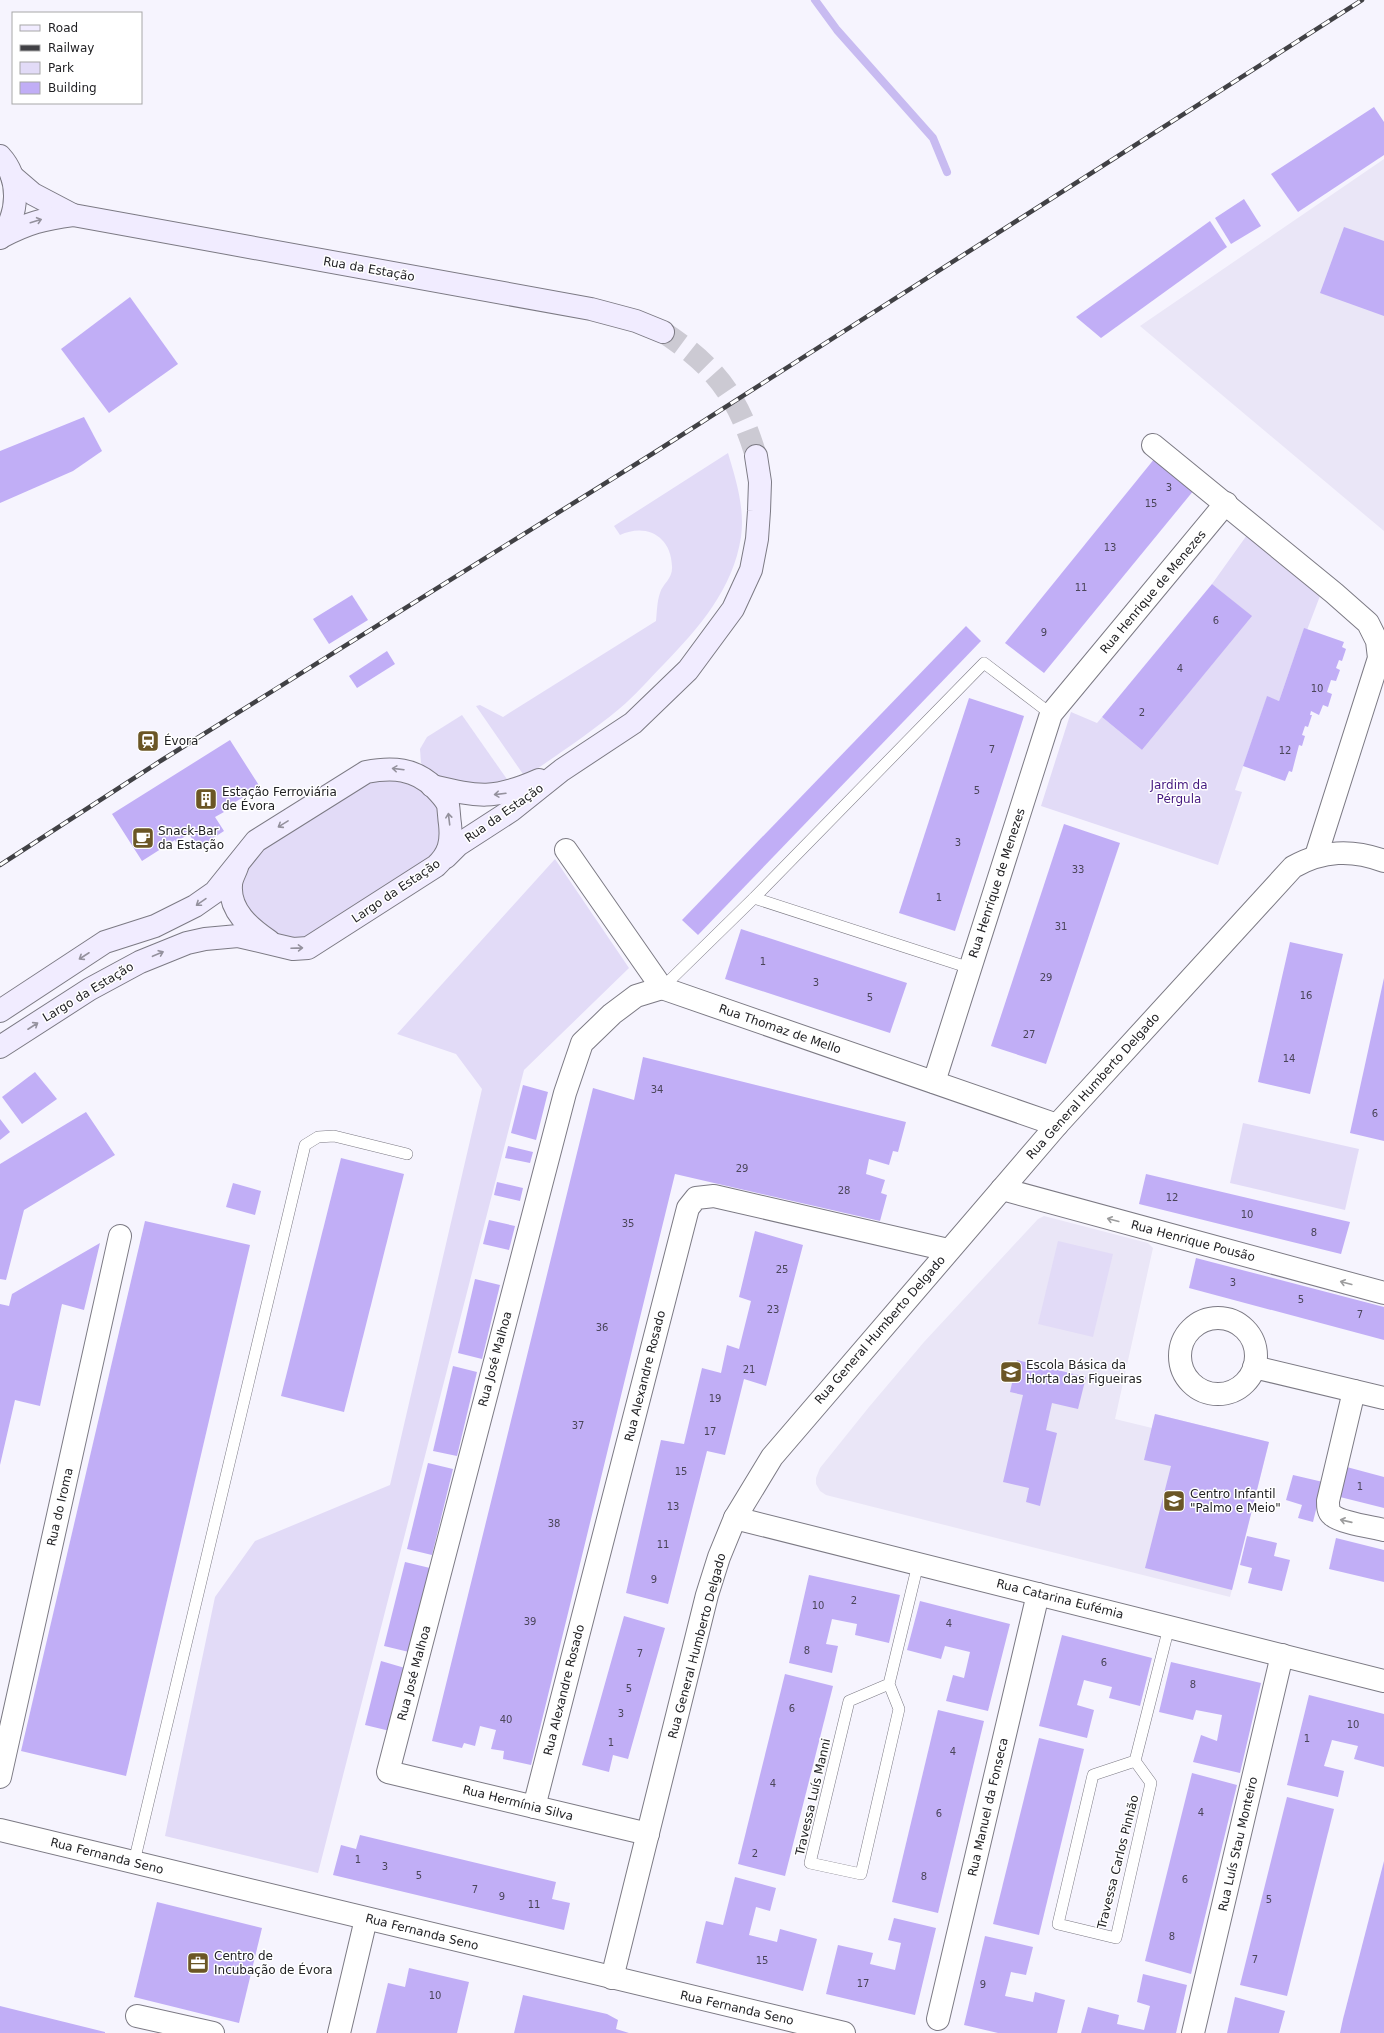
<svg xmlns="http://www.w3.org/2000/svg" width="1384" height="2033" viewBox="0 0 1384 2033" font-family="'DejaVu Sans',sans-serif">
	<style>
		.built { fill: #eae6f7 }
		.green { fill: #e2dbf7 }
		.lines { fill: none; stroke-linecap: round; stroke-linejoin: round }
		.stream { stroke: #c8bbf1; stroke-width: 8 }
		.building { fill: #c1aef6 }
		.secondary-tunnel { stroke: #cccad3; stroke-width: 22; stroke-dasharray: 22 11; stroke-linecap: butt }
		.lane-casing { stroke: #7c7a84; stroke-width: 12 }
		.street-casing { stroke: #7c7a84; stroke-width: 24 }
		.secondary-casing { stroke: #7c7a84; stroke-width: 24 }
		.lane { stroke: #fff; stroke-width: 11 }
		.street { stroke: #fff; stroke-width: 22 }
		.secondary { stroke: #f1ecff; stroke-width: 22 }
		.rail-casing { stroke: #414145; stroke-width: 4.5 }
		.rail { stroke: #fff; stroke-width: 3; stroke-dasharray: 9; stroke-linecap: butt }
		.oneway { stroke: #94919d }
		.oneway2 { stroke: #9c9c9d }
		.labels { text-anchor: middle; dominant-baseline: central; stroke-width: 3; stroke-linejoin: round; paint-order: stroke }
		.number-label { font-size: 10px; fill: #4a4559 }
		.street-label { font-size: 12px; fill: #222225; stroke: #fff }
		.poi-label { font-size: 12px; fill: #222225; stroke: #fff; text-anchor: start }
		.park-label { font-size: 12px; fill: #44187f; stroke: #fff }
	</style>
	<rect width="100%" height="100%" fill="#f6f4fe"/>
	<g class="built">
		<path d="M1384 159V531L1140 326Z"/>
		<path d="M1044 1216 1148 1243 1153 1248 1115 1419 1152 1428 1155 1414 1269 1442 1230 1597 826 1495 820 1491 816 1484V1478L820 1468 869 1407 924 1342 1038 1219Z"/>
	</g>
	<g class="green">
		<path d="M728 453C736 480 745 508 741 537 733 589 699 628 664 664 649 679 635 696 619 709 589 734 557 755 525 777L476 706 480 705 503 717 656 621C657 612 657 601 660 593 663 583 673 579 672 566 671 535 645 523 620 535L614 526Z"/>
		<path d="M1247 535 1320 596 1307 630 1304 629 1279 701 1267 697 1235 790 1242 792 1218 865 1041 806 1071 712 1097 723 1102 717 1142 750 1251 616 1212 584Z"/>
		<path d="M462 715 511 785 469 789 426 771 421 763 420 749 427 737Z"/>
		<path d="M376 778 412 782 439 805 442 821 438 855 307 938 294 940 279 938 263 928 241 899 239 883 248 862 261 847Z"/>
		<path d="M555 859 629 968 524 1070 318 1873 165 1836 215 1597 255 1541 390 1485 482 1089 456 1054 397 1034Z"/>
		<path d="M1243 1123 1359 1149 1345 1210 1230 1183Z"/>
		<path d="M1058 1241 1113 1254 1093 1337 1038 1324Z"/>
	</g>
	<g class="lines">
		<path class="stream" d="M815 0 837 30 933 138 947 172"/>
	</g>
	<g class="building">
		<path d="M1374 107 1384 122V155L1298 212 1271 174Z"/>
		<path d="M1244 199 1261 226 1231 244 1215 218Z"/>
		<path d="M1210 221 1227 247 1101 338 1076 317Z"/>
		<path d="M1344 227 1384 241V316L1320 293Z"/>
		<path d="M130 297 178 364 109 413 61 349Z"/>
		<path d="M84 417 102 451 73 471 0 503V451Z"/>
		<path d="M1155 458 1194 490 1044 673 1005 643Z"/>
		<path d="M1212 584 1252 616 1142 750 1102 717Z"/>
		<path d="M352 595 368 620 329 644 313 619Z"/>
		<path d="M966 626 981 641 698 935 682 920Z"/>
		<path d="M1304 628 1344 642 1342 647 1346 649 1342 661 1339 660 1336 668 1340 670 1336 681 1331 680 1327 692 1332 694 1328 707 1323 705 1319 715 1311 711 1310 715H1312L1308 727 1305 726 1302 735 1305 736 1302 746 1299 745 1292 772 1289 771 1285 781 1243 766 1267 696 1279 701Z"/>
		<path d="M387 651 395 664 357 688 349 676Z"/>
		<path d="M969 698 1024 716 955 931 899 913Z"/>
		<path d="M230 740 260 787 222 810 224 812 215 817 224 831 198 848 189 834 176 842 175 840 142 861 112 814Z"/>
		<path d="M1064 824 1120 843 1046 1064 991 1046Z"/>
		<path d="M741 929 907 983 890 1033 725 979Z"/>
		<path d="M1290 942 1343 954 1310 1094 1258 1082Z"/>
		<path d="M1384 978V1141L1350 1133Z"/>
		<path d="M643 1057 906 1122 898 1152 893 1151 889 1165 869 1159 866 1174 885 1180 881 1193 887 1195 880 1221 675 1174 531 1765 503 1759 504 1751 491 1749 496 1730 480 1726 475 1746 464 1743 462 1748 432 1741 593 1088 634 1100Z"/>
		<path d="M35 1072 57 1099 22 1124 2 1097Z"/>
		<path d="M523 1085 548 1092 536 1140 511 1133Z"/>
		<path d="M86 1112 115 1155 24 1210 6 1280 0 1279V1164Z"/>
		<path d="M0 1119 10 1132 0 1140Z"/>
		<path d="M508 1146 533 1152 530 1163 505 1158Z"/>
		<path d="M341 1158 404 1174 344 1412 281 1396Z"/>
		<path d="M1146 1174 1350 1222 1341 1254 1139 1204Z"/>
		<path d="M497 1182 523 1188 520 1201 494 1195Z"/>
		<path d="M233 1183 261 1191 255 1215 226 1207Z"/>
		<path d="M489 1220 515 1226 509 1250 483 1244Z"/>
		<path d="M145 1221 250 1245 126 1776 21 1751Z"/>
		<path d="M755 1231 803 1245 766 1386 744 1379 725 1455 707 1451 668 1604 626 1593 661 1440 684 1444 702 1368 721 1373 727 1345 739 1349 751 1301 739 1297Z"/>
		<path d="M100 1243 84 1310 62 1304 40 1406 15 1400 0 1465V1304L9 1306 12 1294Z"/>
		<path d="M1196 1258 1384 1307V1340L1189 1288Z"/>
		<path d="M475 1279 500 1285 482 1359 458 1353Z"/>
		<path d="M1017 1360 1086 1377 1078 1409 1052 1403 1046 1430 1057 1433 1040 1506 1026 1502 1029 1488 1003 1482 1023 1395 1010 1392Z"/>
		<path d="M453 1366 477 1372 457 1456 433 1451Z"/>
		<path d="M1155 1414 1269 1442 1232 1590 1145 1568 1171 1466 1144 1460Z"/>
		<path d="M428 1463 453 1469 432 1555 407 1549Z"/>
		<path d="M1343 1466 1384 1477V1508L1336 1496Z"/>
		<path d="M1293 1475 1323 1482 1313 1522 1298 1518 1302 1505 1286 1500Z"/>
		<path d="M1247 1536 1277 1543 1274 1556 1290 1560 1282 1591 1248 1583 1252 1568 1240 1565Z"/>
		<path d="M1336 1538 1384 1550V1582L1329 1569Z"/>
		<path d="M405 1562 430 1568 409 1652 384 1646Z"/>
		<path d="M809 1575 900 1595 889 1643 855 1635 857 1624 832 1619 826 1644 838 1646 832 1673 789 1663Z"/>
		<path d="M920 1601 1010 1624 988 1711 946 1701 953 1675 964 1678 970 1652 945 1646 941 1659 907 1650Z"/>
		<path d="M624 1616 665 1628 628 1759 613 1755 609 1772 582 1765Z"/>
		<path d="M1062 1635 1152 1658 1140 1706 1109 1698 1112 1687 1084 1680 1077 1705 1094 1710 1087 1738 1039 1726Z"/>
		<path d="M381 1661 405 1668 390 1731 365 1725Z"/>
		<path d="M1171 1662 1261 1683 1240 1773 1193 1762 1201 1735 1217 1741 1222 1715 1196 1710 1193 1720 1159 1712Z"/>
		<path d="M785 1674 833 1686 785 1876 738 1864Z"/>
		<path d="M1309 1695 1384 1714V1767L1354 1759 1358 1746 1332 1740 1324 1766 1344 1771 1338 1797 1287 1785Z"/>
		<path d="M938 1710 984 1721 938 1913 892 1902Z"/>
		<path d="M1039 1738 1084 1749 1039 1935 993 1924Z"/>
		<path d="M1192 1773 1237 1785 1191 1974 1145 1961Z"/>
		<path d="M1287 1797 1334 1809 1287 1996 1240 1985Z"/>
		<path d="M360 1835 556 1882 552 1899 570 1903 564 1930 333 1875 341 1845 356 1849Z"/>
		<path d="M1384 1861V2033H1340L1343 2019Z"/>
		<path d="M735 1877 776 1888 770 1911 756 1907 749 1935 777 1942 780 1929 817 1939 803 1991 696 1963 706 1921 723 1925Z"/>
		<path d="M157 1902 262 1928 239 2023 134 1997Z"/>
		<path d="M894 1918 936 1928 915 2015 826 1994 838 1945 873 1953 870 1964 895 1970 901 1943 888 1940Z"/>
		<path d="M985 1936 1033 1947 1026 1975 1011 1972 1005 1996 1033 2002 1035 1992 1065 2000 1057 2033H998L964 2025Z"/>
		<path d="M409 1968 469 1982 457 2033H376L388 1983 405 1987Z"/>
		<path d="M1143 1974 1187 1985 1176 2033H1081L1088 2007 1119 2015 1117 2024 1144 2030 1150 2006 1137 2002Z"/>
		<path d="M523 1995 607 2014 618 2020 616 2029 629 2033H514Z"/>
		<path d="M1235 1997 1285 2011 1279 2033H1227Z"/>
		<path d="M0 2006 105 2032V2033H0Z"/>
	</g>
	<g class="lines">
		<path class="secondary-tunnel" d="M663 332C715 366 738 396 756 456"/>
		<g class="lane-casing">
			<g id="lane">
				<path d="M754 898 970 968"/>
				<path d="M662 988 754 898 984 663 1051 714"/>
				<path d="M889 1684 899 1709 861 1874 810 1863 849 1701 889 1684 918 1564"/>
				<path d="M1135 1761 1151 1783 1116 1938 1058 1924 1093 1775 1135 1761 1169 1627"/>
				<path d="M134 1862 305 1145 318 1137 334 1136 407 1154"/>
			</g>
		</g>
		<g class="street-casing">
			<g id="street">
				<path d="M1153 445 1334 593 1368 623 1377 641 1379 658 1316 856"/>
				<path d="M566 850 662 988 1057 1125"/>
				<path d="M934 1082 1051 714 1226 503"/>
				<path d="M1002 1189 1384 1293"/>
				<circle cx="1218" cy="1356" r="38"/>
				<path d="M1254 1367 1384 1398"/>
				<path d="M1354 1391 1328 1501C1328 1506 1328 1512 1332 1515 1341 1523 1372 1527 1384 1530"/>
				<path d="M735 1518 1384 1681"/>
				<path d="M0 1777 120 1236"/>
				<path d="M534 1807 688 1208 696 1198 714 1196 948 1250"/>
				<path d="M0 1830 844 2033"/>
				<path d="M648 1834 388 1772 565 1093 582 1043 612 1014 636 996 662 988"/>
				<path d="M612 1978 707 1595 719 1557 735 1518 772 1457 1057 1125 1293 867C1323 850 1352 849 1384 861"/>
				<path d="M137 2016 213 2033"/>
				<path d="M938 2019 1038 1594"/>
				<path d="M339 2033 366 1919"/>
				<path d="M1193 2033 1282 1655"/>
			</g>
		</g>
		<g class="secondary-casing">
			<g id="secondary">
				<path d="M0 156C21 179 19 215 0 238"/>
				<path d="M12 176 33 194 73 215 591 309 636 321 663 332"/>
				<path d="M1 237C28 223 43 219 73 215"/>
				<path d="M432 786C479 797 494 800 539 780"/>
				<path d="M446 857 458 845 512 810 562 770 633 723 688 670 733 609 751 570 757 539 759 511 760 482 756 456"/>
				<path d="M237 867C235 873 231 879 231 885 229 911 250 928 269 941"/>
				<path d="M0 1011 105 942 155 926 195 906 215 892 256 841 366 772C392 767 415 768 435 788 440 794 445 798 448 805 449 811 449 818 450 824 452 842 449 854 436 866L308 948 293 949 238 936 205 939 187 943 140 962 90 989 0 1047"/>
			</g>
		</g>
		<use href="#lane" class="lane"/>
		<use href="#street" class="street"/>
		<use href="#secondary" class="secondary"/>
		<g class="rail-casing">
			<path id="rail" d="M0 865 162 760 652 454 1362 0"/>
		</g>
		<use href="#rail" class="rail"/>
	</g>
	<defs><path id="oneway-shaft" d="M-6 0H5M1.5-3L5.5 0L1.5 3" fill="none" stroke-width="1.6" stroke-linecap="round" stroke-linejoin="round"/></defs>
	<g class="oneway">
		<use href="#oneway-shaft" transform="translate(36 221) rotate(-17)"/>
		<use href="#oneway-shaft" transform="translate(398 769) rotate(-173)"/>
		<use href="#oneway-shaft" transform="translate(500 794) rotate(173)"/>
		<use href="#oneway-shaft" transform="translate(449 819) rotate(-97)"/>
		<use href="#oneway-shaft" transform="translate(283 824) rotate(148)"/>
		<use href="#oneway-shaft" transform="translate(201 902) rotate(145)"/>
		<use href="#oneway-shaft" transform="translate(297 948) rotate(-2)"/>
		<use href="#oneway-shaft" transform="translate(158 954) rotate(-23)"/>
		<use href="#oneway-shaft" transform="translate(84 956) rotate(147)"/>
		<use href="#oneway-shaft" transform="translate(33 1026) rotate(-33)"/>
	</g>
	<g class="oneway2">
		<use href="#oneway-shaft" transform="translate(1113 1220) rotate(-165)"/>
		<use href="#oneway-shaft" transform="translate(1346 1283) rotate(-165)"/>
		<use href="#oneway-shaft" transform="translate(1346 1521) rotate(-167)"/>
	</g>
	<defs>
		<g id="station-square" transform="scale(1.15)"><rect x="-9" y="-9" width="18" height="18" rx="4" fill="#6b5625" stroke="#fff"/><path d="M-3-6H3Q5-6 5-4V2Q5 4 3 4L4.5 6H3L1.5 4h-3L-3 6H-4.5L-3 4Q-5 4-5 2V-4Q-5-6-3-6ZM-3.5-4v3h7v-3ZM-3.5 1v1.5H-2V1ZM2 1v1.5H3.5V1Z" fill="#fff"/></g>
		<g id="building-square" transform="scale(1.15)"><rect x="-9" y="-9" width="18" height="18" rx="4" fill="#6b5625" stroke="#fff"/><path d="M-4-6H4V6H1V3H-1V6H-4ZM-2.5-4.3h1.7v1.8h-1.7ZM.8-4.3h1.7v1.8H.8ZM-2.5-1h1.7V.8h-1.7ZM.8-1h1.7V.8H.8Z" fill="#fff"/></g>
		<g id="cafe-square" transform="scale(1.15)"><rect x="-9" y="-9" width="18" height="18" rx="4" fill="#6b5625" stroke="#fff"/><path d="M-5.5-4.5H6V0H3Q3 3.5 0 3.5H-2.5Q-5.5 3.5-5.5 0ZM3-3.2v2h1.7v-2ZM-6 4.5H4V6H-6Z" fill="#fff"/></g>
		<g id="school-square" transform="scale(1.15)"><rect x="-9" y="-9" width="18" height="18" rx="4" fill="#6b5625" stroke="#fff"/><path d="M0-5L7-2L0 1L-7-2ZM-4 1L0 2.5L4 1V4Q0 6-4 4Z" fill="#fff"/></g>
		<g id="office-square" transform="scale(1.15)"><rect x="-9" y="-9" width="18" height="18" rx="4" fill="#6b5625" stroke="#fff"/><path d="M-6-3h4V-5.5h4V-3h4V5H-6ZM-1-4.5V-3h2v-1.5ZM-6 0V1H6V0Z" fill="#fff"/></g>
	</defs>
	<g fill-rule="evenodd">
		<use href="#station-square" x="148" y="741"/>
		<use href="#building-square" x="206" y="799"/>
		<use href="#cafe-square" x="143" y="838"/>
		<use href="#school-square" x="1011" y="1372"/>
		<use href="#school-square" x="1174" y="1501"/>
		<use href="#office-square" x="198" y="1963"/>
	</g>
	<g class="labels">
		<g class="number-label">
			<text x="1169" y="487">3</text>
			<text x="1151" y="503">15</text>
			<text x="1110" y="547">13</text>
			<text x="1081" y="587">11</text>
			<text x="1216" y="620">6</text>
			<text x="1044" y="632">9</text>
			<text x="1180" y="668">4</text>
			<text x="1317" y="688">10</text>
			<text x="1142" y="712">2</text>
			<text x="992" y="749">7</text>
			<text x="1285" y="750">12</text>
			<text x="977" y="790">5</text>
			<text x="958" y="842">3</text>
			<text x="1078" y="869">33</text>
			<text x="939" y="897">1</text>
			<text x="1061" y="926">31</text>
			<text x="763" y="961">1</text>
			<text x="1046" y="977">29</text>
			<text x="816" y="982">3</text>
			<text x="1306" y="995">16</text>
			<text x="870" y="997">5</text>
			<text x="1029" y="1034">27</text>
			<text x="1289" y="1058">14</text>
			<text x="657" y="1089">34</text>
			<text x="1375" y="1113">6</text>
			<text x="742" y="1168">29</text>
			<text x="844" y="1190">28</text>
			<text x="1172" y="1197">12</text>
			<text x="1247" y="1214">10</text>
			<text x="628" y="1223">35</text>
			<text x="1314" y="1232">8</text>
			<text x="782" y="1269">25</text>
			<text x="1233" y="1282">3</text>
			<text x="1301" y="1299">5</text>
			<text x="773" y="1309">23</text>
			<text x="1360" y="1314">7</text>
			<text x="602" y="1327">36</text>
			<text x="749" y="1369">21</text>
			<text x="715" y="1398">19</text>
			<text x="578" y="1425">37</text>
			<text x="710" y="1431">17</text>
			<text x="681" y="1471">15</text>
			<text x="1360" y="1486">1</text>
			<text x="673" y="1506">13</text>
			<text x="554" y="1523">38</text>
			<text x="663" y="1544">11</text>
			<text x="654" y="1579">9</text>
			<text x="854" y="1600">2</text>
			<text x="818" y="1605">10</text>
			<text x="530" y="1621">39</text>
			<text x="949" y="1623">4</text>
			<text x="807" y="1650">8</text>
			<text x="640" y="1653">7</text>
			<text x="1104" y="1662">6</text>
			<text x="1193" y="1684">8</text>
			<text x="629" y="1688">5</text>
			<text x="792" y="1708">6</text>
			<text x="621" y="1713">3</text>
			<text x="506" y="1719">40</text>
			<text x="1353" y="1724">10</text>
			<text x="1307" y="1738">1</text>
			<text x="611" y="1742">1</text>
			<text x="953" y="1751">4</text>
			<text x="773" y="1783">4</text>
			<text x="1201" y="1812">4</text>
			<text x="939" y="1813">6</text>
			<text x="755" y="1853">2</text>
			<text x="358" y="1859">1</text>
			<text x="385" y="1866">3</text>
			<text x="419" y="1875">5</text>
			<text x="924" y="1876">8</text>
			<text x="1185" y="1879">6</text>
			<text x="475" y="1889">7</text>
			<text x="502" y="1896">9</text>
			<text x="1269" y="1899">5</text>
			<text x="534" y="1904">11</text>
			<text x="1172" y="1936">8</text>
			<text x="1255" y="1959">7</text>
			<text x="762" y="1960">15</text>
			<text x="863" y="1983">17</text>
			<text x="983" y="1984">9</text>
			<text x="435" y="1995">10</text>
		</g>
		<g class="street-label">
			<text transform="translate(369 269) rotate(10)">Rua da Estação</text>
			<text transform="translate(1153 592) rotate(-50)">Rua Henrique de Menezes</text>
			<text transform="translate(504 813) rotate(-35)">Rua da Estação</text>
			<text transform="translate(997 883) rotate(-72)">Rua Henrique de Menezes</text>
			<text transform="translate(396 891) rotate(-34)">Largo da Estação</text>
			<text transform="translate(88 992) rotate(-31)">Largo da Estação</text>
			<text transform="translate(780 1029) rotate(19)">Rua Thomaz de Mello</text>
			<text transform="translate(1093 1086) rotate(-48)">Rua General Humberto Delgado</text>
			<text transform="translate(1193 1241) rotate(15)">Rua Henrique Pousão</text>
			<text transform="translate(880 1330) rotate(-49)">Rua General Humberto Delgado</text>
			<text transform="translate(495 1359) rotate(-75)">Rua José Malhoa</text>
			<text transform="translate(645 1376) rotate(-76)">Rua Alexandre Rosado</text>
			<text transform="translate(60 1507) rotate(-77)">Rua do Iroma</text>
			<text transform="translate(1060 1599) rotate(14)">Rua Catarina Eufémia</text>
			<text transform="translate(697 1646) rotate(-75)">Rua General Humberto Delgado</text>
			<text transform="translate(414 1673) rotate(-75)">Rua José Malhoa</text>
			<text transform="translate(564 1690) rotate(-76)">Rua Alexandre Rosado</text>
			<text transform="translate(813 1797) rotate(-77)">Travessa Luís Manni</text>
			<text transform="translate(518 1803) rotate(14)">Rua Hermínia Silva</text>
			<text transform="translate(988 1807) rotate(-77)">Rua Manuel da Fonseca</text>
			<text transform="translate(1238 1844) rotate(-77)">Rua Luís Stau Monteiro</text>
			<text transform="translate(107 1856) rotate(14)">Rua Fernanda Seno</text>
			<text transform="translate(1118 1862) rotate(-76)">Travessa Carlos Pinhão</text>
			<text transform="translate(422 1932) rotate(14)">Rua Fernanda Seno</text>
			<text transform="translate(737 2008) rotate(13)">Rua Fernanda Seno</text>
		</g>
		<g class="poi-label">
			<text x="164" y="741">Évora</text>
			<text x="222" y="792">Estação Ferroviária<tspan x="222" dy="14">de Évora</tspan></text>
			<text x="158" y="831">Snack-Bar<tspan x="158" dy="14">da Estação</tspan></text>
			<text x="1026" y="1365">Escola Básica da<tspan x="1026" dy="14">Horta das Figueiras</tspan></text>
			<text x="1190" y="1494">Centro Infantil<tspan x="1190" dy="14">"Palmo e Meio"</tspan></text>
			<text x="214" y="1956">Centro de<tspan x="214" dy="14">Incubação de Évora</tspan></text>
		</g>
		<g class="park-label">
			<text x="1179" y="785">Jardim da<tspan x="1179" dy="14">Pérgula</tspan></text>
		</g>
	</g>
	<rect x="12" y="12" width="130" height="92" fill="#ffffff" stroke="#a7a7a8"/>
	<rect x="20" y="25" width="20" height="6" fill="#f1ecff" stroke="#a7a7a8"/>
	<text x="48" y="32" font-size="12" fill="#222225">Road</text>
	<rect x="20" y="45" width="20" height="6" fill="#414145" stroke="#a7a7a8"/>
	<text x="48" y="52" font-size="12" fill="#222225">Railway</text>
	<rect x="20" y="62" width="20" height="12" fill="#e2dbf7" stroke="#a7a7a8"/>
	<text x="48" y="72" font-size="12" fill="#222225">Park</text>
	<rect x="20" y="82" width="20" height="12" fill="#c1aef6" stroke="#a7a7a8"/>
	<text x="48" y="92" font-size="12" fill="#222225">Building</text>
</svg>
